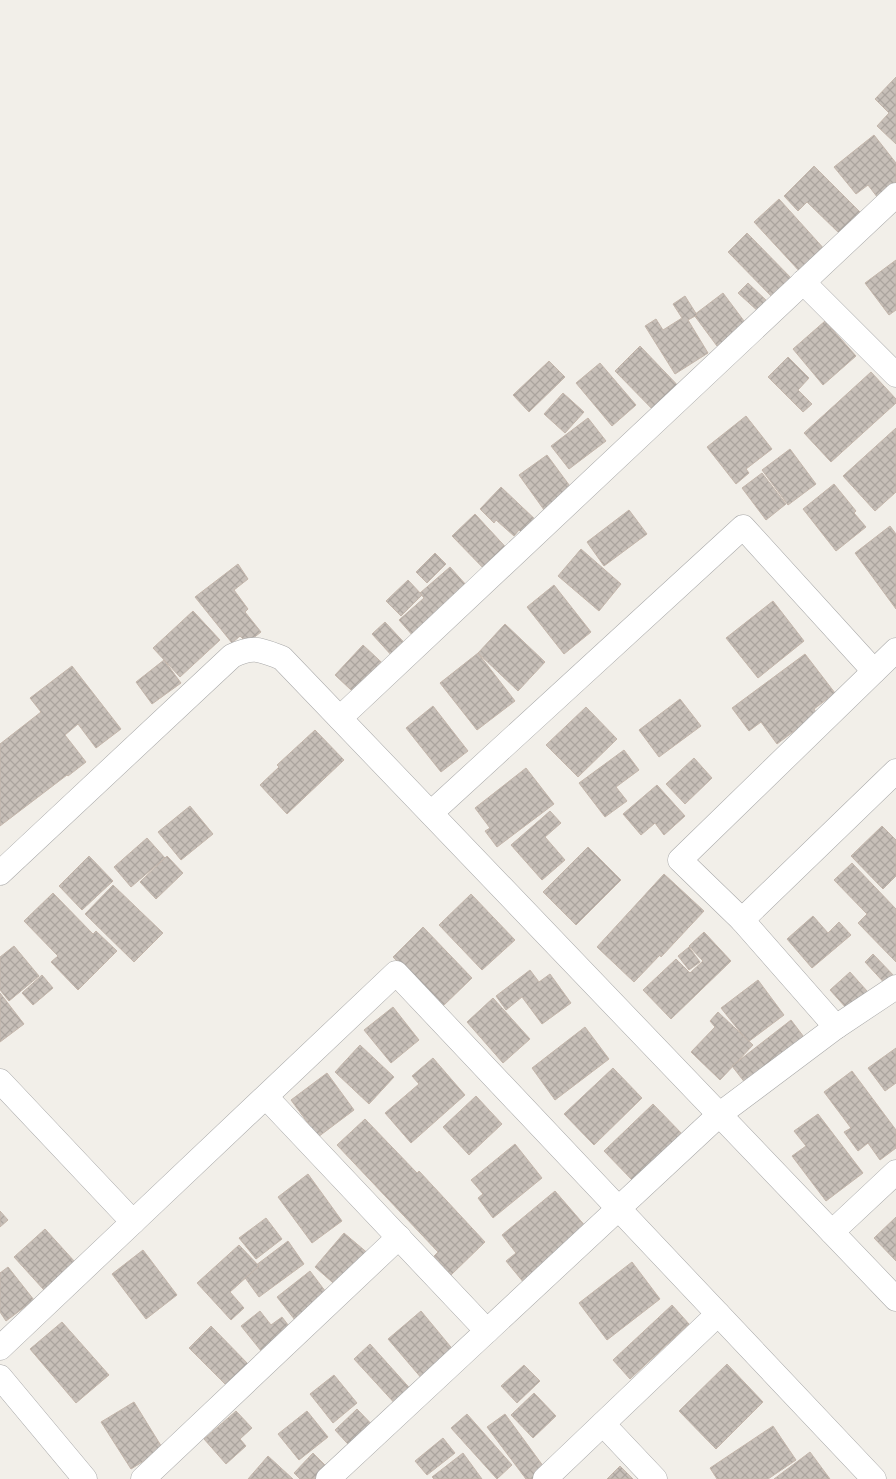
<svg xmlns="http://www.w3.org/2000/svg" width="896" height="1479" viewBox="0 0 896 1479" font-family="Karla,sans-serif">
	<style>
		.building { fill: url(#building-cross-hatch); stroke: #c4b6ab }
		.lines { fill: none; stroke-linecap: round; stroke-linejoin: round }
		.minor-casing { stroke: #a9a9a9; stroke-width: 25 }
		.minor { stroke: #fff; stroke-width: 24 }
	</style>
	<defs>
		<pattern id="building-cross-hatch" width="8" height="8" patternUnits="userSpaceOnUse" patternTransform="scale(1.25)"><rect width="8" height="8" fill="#c7bfb8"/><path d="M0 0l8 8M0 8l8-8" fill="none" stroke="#aba49e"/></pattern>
	</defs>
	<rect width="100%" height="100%" fill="#f2efe9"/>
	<g class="building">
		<path d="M896 77V144L877 126 889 113 875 99Z"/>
		<path d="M874 135 896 163V189L881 202 868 185 856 194 834 167Z"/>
		<path d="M814 166 862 214 841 235 807 202 798 211 784 196Z"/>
		<path d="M779 199 826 251 802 274 754 222Z"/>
		<path d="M747 233 796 283 777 302 728 252Z"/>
		<path d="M896 260V310L889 315 865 283Z"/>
		<path d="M748 283 769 303 760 313 738 293Z"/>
		<path d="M723 293 747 325 717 346 694 315Z"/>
		<path d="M685 296 697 315 688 320 708 353 675 374 645 326 656 319 663 330 682 318 673 304Z"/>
		<path d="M825 321 856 356 823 385 793 349Z"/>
		<path d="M640 346 686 394 661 418 615 371Z"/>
		<path d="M788 357 809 378 798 390 812 404 803 412 768 377Z"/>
		<path d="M549 361 565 377 529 412 513 395Z"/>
		<path d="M600 363 636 405 612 426 576 383Z"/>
		<path d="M871 372 896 399V403L831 462 804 433Z"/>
		<path d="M563 393 584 412 565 433 544 414Z"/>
		<path d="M746 416 772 449 746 469 749 473 736 484 707 447Z"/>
		<path d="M588 418 606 441 569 469 551 446Z"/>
		<path d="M896 428V492L875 511 843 476Z"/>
		<path d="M790 449 816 484 788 505 762 470Z"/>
		<path d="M547 455 575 493 547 514 519 475Z"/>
		<path d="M762 473 786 504 766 520 742 488Z"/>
		<path d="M834 484 856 511 854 513 866 527 836 551 803 509Z"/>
		<path d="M501 487 539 523 526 537 519 530 514 536 496 520 494 523 480 509Z"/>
		<path d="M629 510 647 534 604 566 587 542Z"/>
		<path d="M475 514 512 554 490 575 452 536Z"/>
		<path d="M890 526 896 534V609L855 553Z"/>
		<path d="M581 549 621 584 599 611 558 576Z"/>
		<path d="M435 553 446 564 427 583 416 572Z"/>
		<path d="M238 564 248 579 234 590 248 609 245 612 261 632 247 643 240 636 232 643 195 597Z"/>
		<path d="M450 567 476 596 421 645 399 620 424 598 420 593Z"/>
		<path d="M408 580 422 595 401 616 386 601Z"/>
		<path d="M554 585 591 632 564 654 527 607Z"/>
		<path d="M773 601 804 641 758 678 726 638Z"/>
		<path d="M193 611 220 640 180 677 153 648Z"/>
		<path d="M385 622 412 651 393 657 372 634Z"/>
		<path d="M505 624 545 662 518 691 478 653Z"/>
		<path d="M363 645 394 674 366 704 335 675Z"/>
		<path d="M478 653 515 701 477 730 440 683Z"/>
		<path d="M805 654 835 693 814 709 817 714 777 744 761 722 749 731 732 708Z"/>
		<path d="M164 660 181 683 152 704 136 682Z"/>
		<path d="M72 666 121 729 96 748 78 724 65 735 86 762 68 776 67 775 0 826V744L41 712 30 698Z"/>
		<path d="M680 699 701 726 659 757 639 730Z"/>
		<path d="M433 706 468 751 441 772 406 728Z"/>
		<path d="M586 707 617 739 578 777 546 745Z"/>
		<path d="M315 730 344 760 287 814 260 785 279 767 277 765Z"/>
		<path d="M624 750 639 770 616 787 627 801 605 817 579 783Z"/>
		<path d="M694 758 712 778 685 804 666 784Z"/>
		<path d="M526 768 554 804 497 847 485 831 490 828 475 808Z"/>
		<path d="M657 785 685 816 664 835 655 823 641 835 623 814Z"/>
		<path d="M190 806 213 834 181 860 158 832Z"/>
		<path d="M550 811 561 823 545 837 565 860 542 880 511 845Z"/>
		<path d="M882 826 896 840V876L883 889 851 856Z"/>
		<path d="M147 838 165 858 131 887 114 867Z"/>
		<path d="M588 847 621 880 576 925 543 892Z"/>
		<path d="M89 856 113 881 82 910 59 886Z"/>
		<path d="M167 856 183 873 156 899 140 882Z"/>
		<path d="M852 863 896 909V962L858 923 867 914 834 880Z"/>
		<path d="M664 874 704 911 661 957 660 955 634 982 597 947Z"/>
		<path d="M113 885 163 933 134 962 85 914Z"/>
		<path d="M53 893 93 934 96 931 117 951 78 990 51 962 58 956 24 921Z"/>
		<path d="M471 894 515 940 482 970 439 925Z"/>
		<path d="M813 916 828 933 839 922 851 935 812 968 787 939Z"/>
		<path d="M423 927 472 978 442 1007 393 957Z"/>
		<path d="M704 932 731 961 671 1019 643 990 676 959 690 973 703 961 689 946Z"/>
		<path d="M14 946 39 976 9 1001 0 990V957Z"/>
		<path d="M689 947 700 962 689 970 678 956Z"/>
		<path d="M873 954 896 978 889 988 865 962Z"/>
		<path d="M530 970 539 982 550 974 571 1003 542 1024 522 997 506 1010 496 996Z"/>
		<path d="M850 972 876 1001 856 1019 830 990Z"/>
		<path d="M42 975 53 988 33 1005 22 993Z"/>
		<path d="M758 980 784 1015 748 1042 721 1008Z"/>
		<path d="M0 993 24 1024 0 1042Z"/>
		<path d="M493 998 530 1039 503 1063 467 1022Z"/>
		<path d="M393 1007 419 1040 391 1063 364 1030Z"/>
		<path d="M718 1012 753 1045 720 1080 691 1052 715 1027 710 1021Z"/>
		<path d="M791 1020 813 1049 746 1084 732 1066Z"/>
		<path d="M585 1027 609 1059 555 1100 532 1068Z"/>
		<path d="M360 1045 394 1077 369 1104 335 1072Z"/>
		<path d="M896 1048V1083L885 1091 868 1068Z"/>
		<path d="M433 1058 465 1095 411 1143 385 1113 419 1084 412 1076Z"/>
		<path d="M613 1068 642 1098 594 1145 564 1114Z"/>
		<path d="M852 1071 896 1130V1148L880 1160 868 1143 858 1151 844 1132 851 1128 824 1092Z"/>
		<path d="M327 1073 354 1110 318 1137 291 1100Z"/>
		<path d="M476 1096 502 1124 469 1155 443 1127Z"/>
		<path d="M653 1104 683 1135 634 1182 604 1151Z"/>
		<path d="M818 1114 863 1173 826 1201 792 1156 806 1146 794 1131Z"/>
		<path d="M365 1119 417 1173 419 1171 485 1242 451 1275 434 1256 438 1252 337 1145Z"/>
		<path d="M515 1144 542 1178 493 1218 478 1198 483 1194 471 1180Z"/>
		<path d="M308 1174 342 1221 312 1243 278 1197Z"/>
		<path d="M555 1191 593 1235 529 1289 506 1261 516 1253 502 1235Z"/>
		<path d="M0 1211 8 1220 0 1227Z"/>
		<path d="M896 1217V1261L874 1238Z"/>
		<path d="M266 1218 282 1239 256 1259 239 1238Z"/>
		<path d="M45 1229 75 1262 44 1290 14 1257Z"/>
		<path d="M344 1233 377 1261 348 1296 315 1267Z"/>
		<path d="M288 1241 304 1264 259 1297 243 1275Z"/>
		<path d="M239 1245 259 1266 230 1292 244 1308 231 1320 197 1283Z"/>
		<path d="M143 1250 177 1295 146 1319 112 1274Z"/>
		<path d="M632 1262 660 1299 607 1340 579 1303Z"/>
		<path d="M8 1267 34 1300 6 1321 0 1312V1273Z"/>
		<path d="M310 1271 335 1304 302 1329 277 1297Z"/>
		<path d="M672 1305 689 1324 630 1379 613 1360Z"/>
		<path d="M260 1311 271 1325 282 1317 295 1334 266 1357 241 1326Z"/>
		<path d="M421 1311 455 1352 423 1380 388 1339Z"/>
		<path d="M62 1322 109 1375 76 1403 30 1349Z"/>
		<path d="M211 1326 250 1366 229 1388 189 1348Z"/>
		<path d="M370 1344 415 1394 399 1408 354 1359Z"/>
		<path d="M727 1364 763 1402 716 1449 679 1411Z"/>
		<path d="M524 1365 540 1381 517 1403 501 1386Z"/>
		<path d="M334 1375 357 1403 333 1423 310 1394Z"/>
		<path d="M534 1393 556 1416 533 1438 511 1415Z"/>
		<path d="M134 1402 163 1449 131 1469 101 1422Z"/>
		<path d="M357 1409 380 1433 357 1454 335 1430Z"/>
		<path d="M236 1411 252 1428 240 1439 246 1446 226 1464 204 1439Z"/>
		<path d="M307 1411 328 1437 299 1460 278 1434Z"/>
		<path d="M467 1414 512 1465 497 1479 451 1428Z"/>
		<path d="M505 1414 549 1474 542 1479H526L487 1427Z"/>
		<path d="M773 1426 796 1460 768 1479H717L710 1468Z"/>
		<path d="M443 1438 455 1453 427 1475 415 1461Z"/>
		<path d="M810 1452 830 1479H774Z"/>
		<path d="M313 1453 336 1476 334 1479H300L294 1473Z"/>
		<path d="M463 1453 482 1479H434L432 1477Z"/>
		<path d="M268 1456 293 1479H248Z"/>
		<path d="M620 1466 633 1479H607Z"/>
	</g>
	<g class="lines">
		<g class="minor-casing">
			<g id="minor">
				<path d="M803 282 896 375"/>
				<path d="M340 718 896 195"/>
				<path d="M431 813 743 527 874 671"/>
				<path d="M0 873 232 656C254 645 261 650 282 658L896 1299"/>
				<path d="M742 920 896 771"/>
				<path d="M836 1027 742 920 680 860 896 650"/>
				<path d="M0 1081 133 1222 396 973 874 1479"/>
				<path d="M266 1097 487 1331"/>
				<path d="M832 1232 896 1172"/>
				<path d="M0 1348 133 1222"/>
				<path d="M0 1377 85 1479"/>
				<path d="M603 1424 655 1479"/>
				<path d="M143 1479 399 1237"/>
				<path d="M328 1479 720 1114 836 1027 896 987"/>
				<path d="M545 1479 718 1314"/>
			</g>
		</g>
		<use href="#minor" class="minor"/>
	</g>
</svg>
